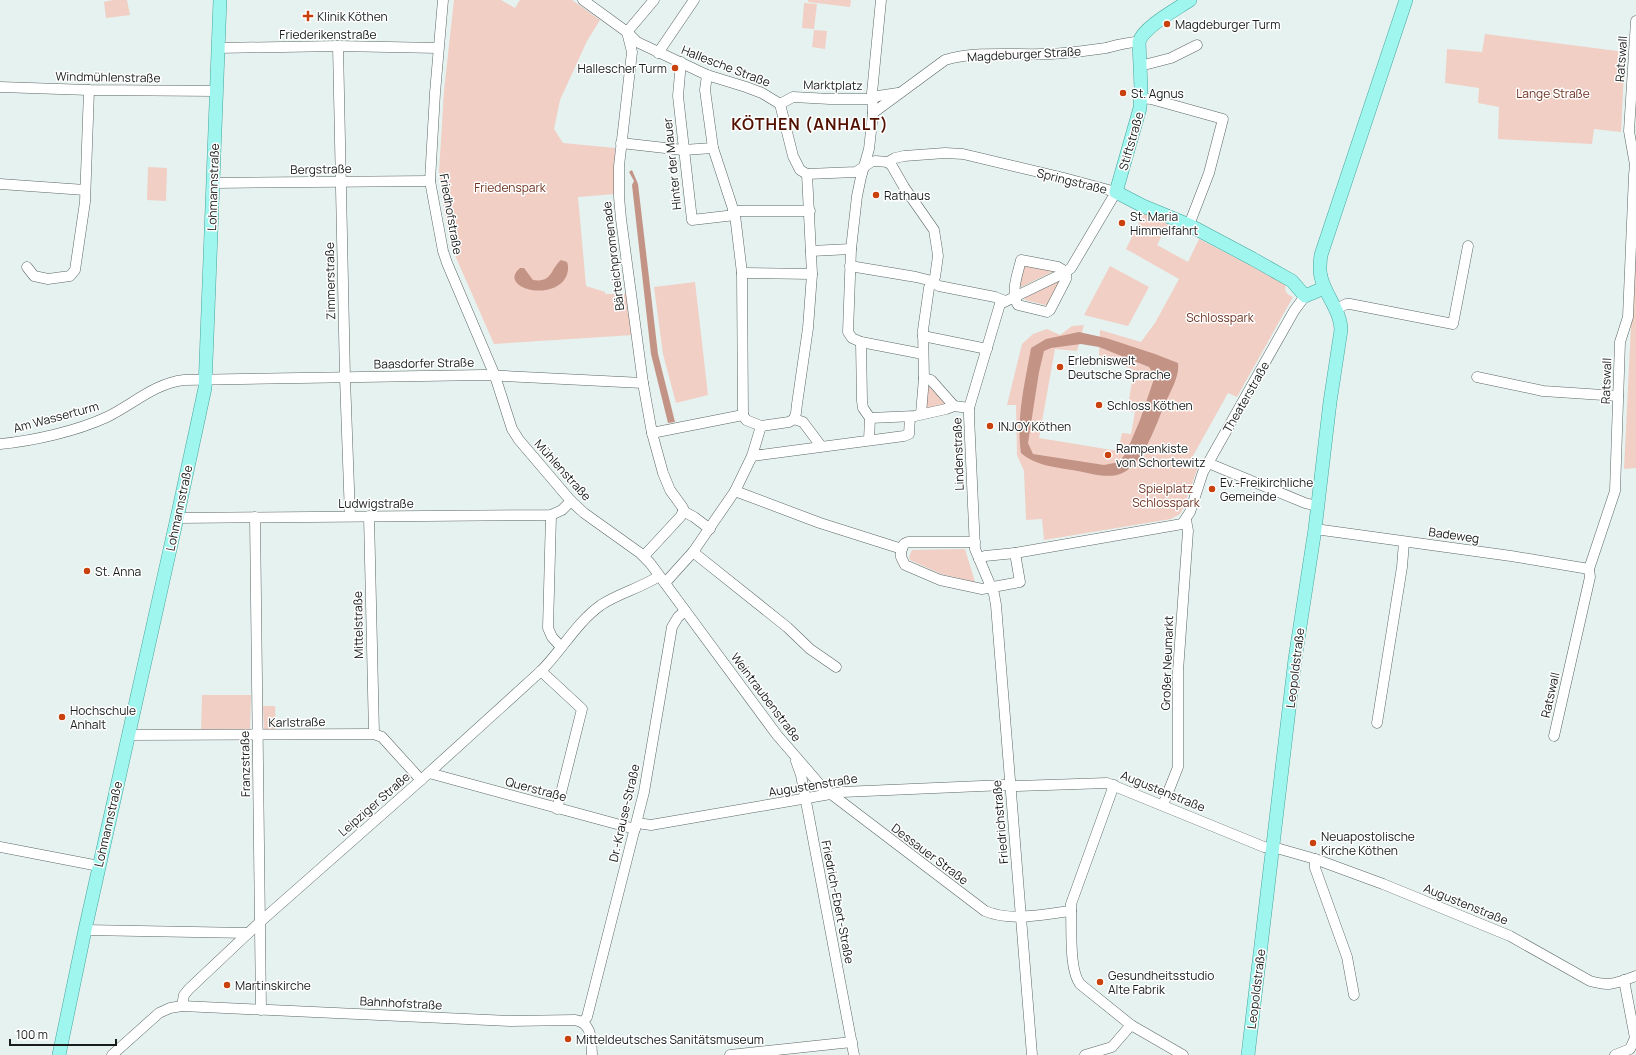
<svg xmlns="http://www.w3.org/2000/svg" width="1636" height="1055" viewBox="0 0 1636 1055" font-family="Manrope,sans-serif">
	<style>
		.green { fill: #f1cfc5 }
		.water { fill: #c39486; fill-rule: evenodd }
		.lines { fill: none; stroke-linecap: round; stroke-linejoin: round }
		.minor-casing { stroke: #5c6766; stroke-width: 11 }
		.major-casing { stroke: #46a69d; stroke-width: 14 }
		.minor { stroke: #fff; stroke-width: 10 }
		.major { stroke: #9ff6ee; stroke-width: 13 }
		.poi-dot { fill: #c9420e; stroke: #fff; stroke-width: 1.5 }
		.labels { text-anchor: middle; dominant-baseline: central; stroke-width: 3; stroke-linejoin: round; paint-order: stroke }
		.poi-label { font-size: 12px; fill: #181c1b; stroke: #fff; text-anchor: start }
		.street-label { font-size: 12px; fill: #181c1b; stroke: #fff }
		.park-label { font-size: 12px; fill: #703422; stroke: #fff }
		.district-label { font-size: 16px; font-weight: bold; letter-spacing: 1px; fill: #511000; stroke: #fff }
	</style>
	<rect width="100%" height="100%" fill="#e5f2f0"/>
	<g class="green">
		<path d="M113 0H127L130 15 106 18 104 2Z"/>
		<path d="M454 0H501L515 8 520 0H572L600 20 587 41 560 100 554 129 563 143 615 148V194L578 197 586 286 605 292V294H627L633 335 494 344 454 253 445 215 439 172 444 91Z"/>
		<path d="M808 0H851L850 7 808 2Z"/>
		<path d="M804 3 817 4 814 29 802 28Z"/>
		<path d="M814 30 827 31 825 49 812 47Z"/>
		<path d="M1485 34 1625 52 1621 132 1594 129 1592 144 1498 139 1499 107 1478 103 1479 88 1445 83 1447 49 1482 52Z"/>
		<path d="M148 167 167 168 166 201 147 200Z"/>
		<path d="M1144 213 1168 224 1157 245 1188 262 1199 239 1286 284C1284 291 1286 294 1293 297L1237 397 1228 393 1189 463 1198 467 1183 509 1180 514 1171 519 1044 540 1042 519 1026 520 1024 471 1017 455 1016 405H1007L1022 344 1033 334 1047 329 1060 335 1072 326 1084 325 1077 351 1055 349 1039 438 1118 451 1122 433 1131 434 1135 412 1127 411 1134 370 1099 355 1100 330 1141 342 1155 323 1179 279 1126 249Z"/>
		<path d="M1636 223V468L1624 469Z"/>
		<path d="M1024 263 1056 270 1019 288Z"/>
		<path d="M1110 266 1149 287 1128 326 1084 315Z"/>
		<path d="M1061 280 1049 306 1025 300 1024 297Z"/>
		<path d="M695 282 708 395 676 403 663 354 654 287Z"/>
		<path d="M928 386 950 406 924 409Z"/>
		<path d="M965 549 975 582 941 574 910 560 909 557 912 550Z"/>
		<path d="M202 695H251L250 731H201Z"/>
		<path d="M263 706H275L276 731 264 732Z"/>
	</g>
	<g class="water">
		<path d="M632 170 638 184 658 354 675 422 668 423 651 354 632 185 634 181 629 172Z"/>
		<path d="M561 260 567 262C569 267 568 272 566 277 552 303 497 287 520 268H524L533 280C553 283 550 269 561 260Z"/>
		<path d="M1079 332 1106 338 1155 354 1178 363C1180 377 1169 394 1164 406 1155 427 1142 469 1117 475 1103 478 1085 472 1072 470 1054 467 1034 465 1021 453 1016 417 1025 383 1031 348L1046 339ZM1081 344 1099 347 1149 367 1155 376 1140 420 1126 453 1119 462 1104 465 1033 454 1028 443 1039 372 1044 351 1051 348Z"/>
	</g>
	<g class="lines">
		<g class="minor-casing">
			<g id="minor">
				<path d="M443 0 435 93 430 181 443 251 447 263 495 376 512 429 519 440 571 501 584 513 640 553 650 563 777 735 822 787 985 911C1012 922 1043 914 1071 911 1072 931 1069 969 1080 984L1131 1025 1183 1055"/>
				<path d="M583 0 627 32 637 42 707 75 746 87 762 93 780 104"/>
				<path d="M881 0 872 93 873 113 869 149 861 177 857 196 851 249 848 332 852 338 861 342 923 354"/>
				<path d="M627 32 632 52 619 166V197L621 219 643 383 652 433 663 473 670 490 683 508V511"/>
				<path d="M627 32 654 0"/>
				<path d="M338 46 345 378 350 516"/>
				<path d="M218 48 338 46 438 48"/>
				<path d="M658 53 694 0"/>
				<path d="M681 62 678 96 692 220 735 215"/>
				<path d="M1140 66 1171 58 1197 45"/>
				<path d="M707 75 705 90 713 148 735 215 742 273 743 415"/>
				<path d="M0 87 89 90 217 91"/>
				<path d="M1141 98 1151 99 1223 119 1209 173 1189 225"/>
				<path d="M780 104 793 156 800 170 807 174 856 172 871 162 875 161 888 162 895 158 904 156 945 153 963 154 1064 178 1116 192 1071 268 1066 272 1000 304 969 408V416L975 549 994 594 996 605 1032 1055"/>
				<path d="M780 104 793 97 830 99H872L878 96 898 93"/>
				<path d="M873 113 945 60C982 49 1026 57 1064 53 1078 52 1092 50 1106 48 1117 45 1127 42 1139 42"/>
				<path d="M621 143 683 150 713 148"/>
				<path d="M888 162 892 166 904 187 934 230 937 249 938 256 935 277 929 288 923 330 924 378 921 414"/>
				<path d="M213 183 430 181"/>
				<path d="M0 184 85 190"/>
				<path d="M733 211H810"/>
				<path d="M811 251 851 249"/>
				<path d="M1021 260 1058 267 1066 272V279L1050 310 1047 312 1018 305C1010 292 1018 273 1021 260Z"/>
				<path d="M850 266 916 277 928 280 939 286 995 297 1005 301"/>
				<path d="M27 267 34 276 48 279 70 276 75 270 85 202 89 90"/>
				<path d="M742 273 812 274"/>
				<path d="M1335 310 1346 304H1350L1453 324 1468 246"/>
				<path d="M923 336 987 349"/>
				<path d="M861 342 862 401 863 408 870 418 869 440"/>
				<path d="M1477 377 1543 391 1618 396"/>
				<path d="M924 378 931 380 954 406"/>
				<path d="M743 415 746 420 761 426 789 422 794 419 796 413 797 404 808 328 812 274 807 174"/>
				<path d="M870 418 915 416 946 409 954 406 969 408"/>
				<path d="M794 419 803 422 821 446"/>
				<path d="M652 433 743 415"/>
				<path d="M0 444C33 441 77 431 107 417 132 405 155 383 184 380L484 375 643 383"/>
				<path d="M752 456 904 436 909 434 910 417"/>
				<path d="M1208 463 1305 503 1317 506"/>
				<path d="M735 491 820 523 902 549"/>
				<path d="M683 511 694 517 710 529"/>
				<path d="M551 515 548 628 552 637 561 647"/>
				<path d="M369 516 374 734"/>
				<path d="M255 517 261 1010"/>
				<path d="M177 518 551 515 562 510 571 501"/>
				<path d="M1315 529 1511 556 1589 569"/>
				<path d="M975 542H908L904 544 901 551V557L905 565 940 580 982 589 1020 582 1015 553"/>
				<path d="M693 552 787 627 810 649 836 667"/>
				<path d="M644 556 681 516 683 511"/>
				<path d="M979 559 985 556 1015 553 1182 524 1190 512 1203 472 1294 311 1305 296"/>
				<path d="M665 583 693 552 735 491 752 456 761 426"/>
				<path d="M541 671 582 709 557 809"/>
				<path d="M1377 723 1402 567 1404 542"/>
				<path d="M129 735 374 734 382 737 421 780"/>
				<path d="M1554 736 1590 577 1589 569 1615 491 1620 342 1628 317 1634 175 1635 165 1629 131 1636 21"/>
				<path d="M796 761 801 775 854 1055"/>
				<path d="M429 773 635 829"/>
				<path d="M1163 805 1178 767V671L1188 531 1186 520"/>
				<path d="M637 823 651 825 842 792 1005 785 1017 786 1107 783 1264 847 1280 849 1315 859 1383 884 1510 936 1590 981C1611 987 1616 983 1636 976"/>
				<path d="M0 847 99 866"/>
				<path d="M1315 859V868L1347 957 1354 995"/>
				<path d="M1071 911V904L1114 785"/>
				<path d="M85 930 248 933"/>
				<path d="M182 1006 184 995 189 989 260 922 421 780 541 671C562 650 577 622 601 605 619 593 641 588 659 576"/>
				<path d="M583 1022 587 1017 644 792 672 627 678 617 685 611"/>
				<path d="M112 1055 159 1013 170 1008 182 1006 510 1021 575 1020C593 1023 591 1041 592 1055"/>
				<path d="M730 1055 852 1042"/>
				<path d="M1085 1055 1112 1047 1131 1025"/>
				<path d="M1615 1055 1630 1049 1635 1038 1624 980"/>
			</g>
		</g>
		<g class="major-casing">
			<g id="major">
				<path d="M1190 0C1177 9 1143 27 1139 42L1141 88 1140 108 1116 192 1143 206 1189 225 1253 259 1292 281 1305 296 1324 288"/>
				<path d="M59 1055 85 930 177 518 205 388 220 0"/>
				<path d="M1248 1055 1295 659 1315 529 1330 402 1341 330C1341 311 1325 295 1321 277 1319 270 1320 262 1321 255L1406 0"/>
			</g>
		</g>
		<use href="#minor" class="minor"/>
		<use href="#major" class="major"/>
	</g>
	<g class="poi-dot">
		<path d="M306 10h4v4h4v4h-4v4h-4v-4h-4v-4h4z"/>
		<circle cx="1167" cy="24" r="4"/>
		<circle cx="675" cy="68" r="4"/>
		<circle cx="1123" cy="93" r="4"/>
		<circle cx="876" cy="195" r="4"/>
		<circle cx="1122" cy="223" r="4"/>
		<circle cx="1060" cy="367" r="4"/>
		<circle cx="1099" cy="405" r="4"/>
		<circle cx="990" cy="426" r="4"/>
		<circle cx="1108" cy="455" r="4"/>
		<circle cx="1212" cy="489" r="4"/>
		<circle cx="87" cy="571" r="4"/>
		<circle cx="62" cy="717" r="4"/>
		<circle cx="1313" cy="843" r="4"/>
		<circle cx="1100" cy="982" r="4"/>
		<circle cx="227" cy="985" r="4"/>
		<circle cx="568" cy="1039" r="4"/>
	</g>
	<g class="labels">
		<g class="poi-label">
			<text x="317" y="16">Klinik Köthen</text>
			<text x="1175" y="24">Magdeburger Turm</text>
			<text x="667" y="68" text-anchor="end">Hallescher Turm</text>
			<text x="1131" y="93">St. Agnus</text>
			<text x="884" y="195">Rathaus</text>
			<text x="1130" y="216">St. Maria<tspan x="1130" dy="14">Himmelfahrt</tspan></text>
			<text x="1068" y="360">Erlebniswelt<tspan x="1068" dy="14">Deutsche Sprache</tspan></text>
			<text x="1107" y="405">Schloss Köthen</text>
			<text x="998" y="426">INJOY Köthen</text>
			<text x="1116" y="448">Rampenkiste<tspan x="1116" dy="14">von Schortewitz</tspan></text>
			<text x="1220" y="482">Ev.-Freikirchliche<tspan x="1220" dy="14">Gemeinde</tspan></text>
			<text x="95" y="571">St. Anna</text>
			<text x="70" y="710">Hochschule<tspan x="70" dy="14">Anhalt</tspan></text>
			<text x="1321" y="836">Neuapostolische<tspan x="1321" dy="14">Kirche Köthen</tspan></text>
			<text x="1108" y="975">Gesundheitsstudio<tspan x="1108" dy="14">Alte Fabrik</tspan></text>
			<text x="235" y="985">Martinskirche</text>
			<text x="576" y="1039">Mitteldeutsches Sanitätsmuseum</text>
		</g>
		<g class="street-label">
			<text x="328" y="34">Friederikenstraße</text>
			<text transform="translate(1024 54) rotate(-3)">Magdeburger Straße</text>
			<text transform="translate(1621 59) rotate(-86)">Ratswall</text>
			<text transform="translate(726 66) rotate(21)">Hallesche Straße</text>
			<text transform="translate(108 77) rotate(1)">Windmühlenstraße</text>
			<text transform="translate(833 85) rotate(1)">Marktplatz</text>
			<text transform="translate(1131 141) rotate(-74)">Stiftstraße</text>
			<text transform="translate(672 164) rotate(-96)">Hinter der Mauer</text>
			<text transform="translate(321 169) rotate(-1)">Bergstraße</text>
			<text transform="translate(1072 181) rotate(14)">Springstraße</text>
			<text transform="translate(213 187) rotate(-88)">Lohmannstraße</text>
			<text transform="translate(451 214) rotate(80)">Friedhofstraße</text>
			<text transform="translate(613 256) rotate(-97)">Bärteichpromenade</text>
			<text transform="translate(330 281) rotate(-91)">Zimmerstraße</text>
			<text transform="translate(424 363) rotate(-1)">Baasdorfer Straße</text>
			<text transform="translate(1606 381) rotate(-88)">Ratswall</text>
			<text transform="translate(1246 397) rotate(-60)">Theaterstraße</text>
			<text transform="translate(56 417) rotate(-15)">Am Wasserturm</text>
			<text transform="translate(958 454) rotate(-92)">Lindenstraße</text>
			<text transform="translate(563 470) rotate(48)">Mühlenstraße</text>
			<text x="376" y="503">Ludwigstraße</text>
			<text transform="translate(179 508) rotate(-78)">Lohmannstraße</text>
			<text transform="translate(1454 535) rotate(8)">Badeweg</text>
			<text transform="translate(358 625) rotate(-91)">Mittelstraße</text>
			<text transform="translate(1167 663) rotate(-88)">Großer Neumarkt</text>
			<text transform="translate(1295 668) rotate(-83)">Leopoldstraße</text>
			<text transform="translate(1550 695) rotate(-77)">Ratswall</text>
			<text transform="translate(766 697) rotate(53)">Weintraubenstraße</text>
			<text transform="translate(297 722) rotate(-1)">Karlstraße</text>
			<text transform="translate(245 764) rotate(-91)">Franzstraße</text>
			<text transform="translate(813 785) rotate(-9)">Augustenstraße</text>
			<text transform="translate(536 789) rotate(15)">Querstraße</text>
			<text transform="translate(1163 791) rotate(22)">Augustenstraße</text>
			<text transform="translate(374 804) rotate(-41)">Leipziger Straße</text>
			<text transform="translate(624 813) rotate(-77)">Dr.-Krause-Straße</text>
			<text transform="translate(1000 822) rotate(-95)">Friedrichstraße</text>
			<text transform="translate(108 824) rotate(-77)">Lohmannstraße</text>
			<text transform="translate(930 854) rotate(37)">Dessauer Straße</text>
			<text transform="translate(838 902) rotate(79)">Friedrich-Ebert-Straße</text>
			<text transform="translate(1466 904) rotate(22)">Augustenstraße</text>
			<text transform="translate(1256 989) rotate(-83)">Leopoldstraße</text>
			<text transform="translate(401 1003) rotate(3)">Bahnhofstraße</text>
		</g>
		<g class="park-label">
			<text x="1553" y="93">Lange Straße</text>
			<text x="510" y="187">Friedenspark</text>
			<text x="1220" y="317">Schlosspark</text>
			<text x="1166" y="488">Spielplatz<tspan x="1166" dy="14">Schlosspark</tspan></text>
		</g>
		<g class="district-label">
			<text x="810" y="124">KÖTHEN (ANHALT)</text>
		</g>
	</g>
	<path d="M10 1039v6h106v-6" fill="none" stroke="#181c1b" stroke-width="2"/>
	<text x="16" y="1039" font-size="12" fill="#181c1b" stroke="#ffffff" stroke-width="3" paint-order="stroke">100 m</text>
</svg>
